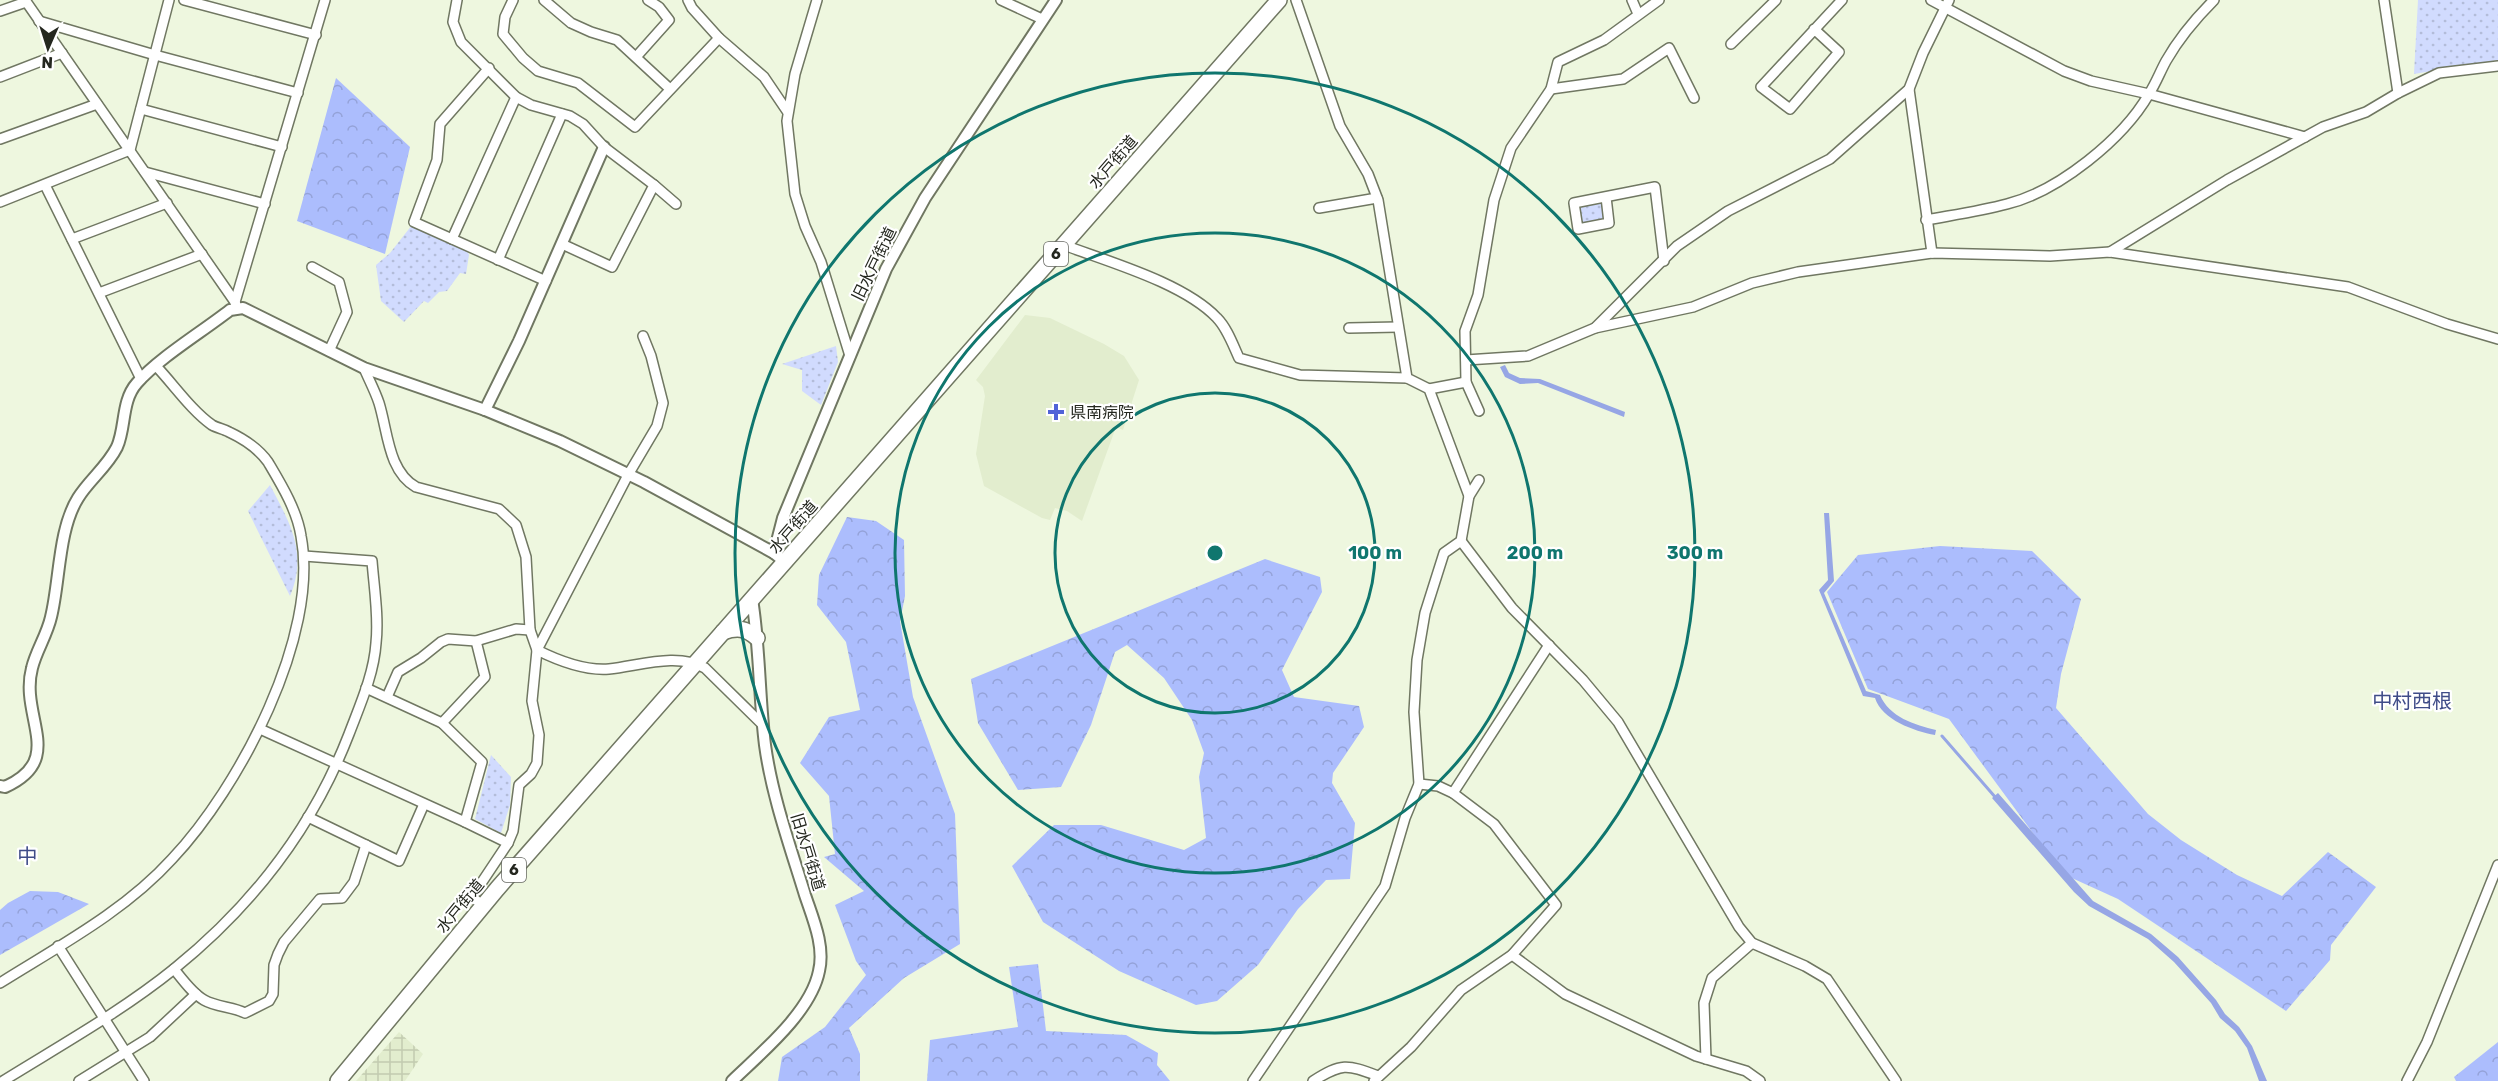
<svg xmlns="http://www.w3.org/2000/svg" width="2498" height="1081" viewBox="0 0 2498 1081" font-family="Rubik,'Noto Sans JP',sans-serif">
	<style>
		.built { fill: #e2edce }
		.industrial { fill: url(#industrial-grid) }
		.grass { fill: url(#grass-dots) }
		.forest { fill: url(#forest-crowns) }
		.water { fill: #96a6e5 }
		.lines { fill: none; stroke-linecap: round; stroke-linejoin: round }
		.stream { stroke: #96a6e5; stroke-width: 3 }
		.minor-casing { stroke: #707762; stroke-width: 12 }
		.tertiary-casing { stroke: #707762; stroke-width: 14 }
		.trunk-casing { stroke: #707762; stroke-width: 18 }
		.minor { stroke: #fff; stroke-width: 9 }
		.tertiary { stroke: #fff; stroke-width: 10 }
		.trunk { stroke: #fff; stroke-width: 15 }
		.ring { fill: none; stroke: #0f766e; stroke-width: 3 }
		.poi-dot { fill: #5163d8; stroke: #fff; stroke-width: 2 }
		.labels { text-anchor: middle; dominant-baseline: central; stroke-width: 4.5; stroke-linejoin: round; paint-order: stroke }
		.shield { fill: #fff; stroke: #666862; stroke-width: 1.5 }
		.shield-label { font-size: 15px; font-weight: bold; fill: #24271f }
		.street-label { font-size: 16px; fill: #24271f; stroke: #fff }
		.poi-label { font-size: 16px; fill: #24271f; stroke: #fff; text-anchor: start }
		.quarter-label { font-size: 20px; fill: #3f4c88; stroke: #fff }
		.centre { fill: #0f766e; stroke: #fff; stroke-width: 3 }
		.ring-label { font-size: 18px; text-anchor: middle; font-weight: bold; fill: #0f766e; stroke: #fff; stroke-width: 4.5; stroke-linejoin: round; paint-order: stroke }
	</style>
	<defs>
		<pattern id="industrial-grid" width="8" height="8" patternUnits="userSpaceOnUse" patternTransform="scale(1.5)"><rect width="8" height="8" fill="#e2edce"/><path d="M0 4h8M4 0v8" fill="none" stroke="#c2cbb0"/></pattern>
		<pattern id="grass-dots" width="8" height="8" patternUnits="userSpaceOnUse" patternTransform="scale(1.5)"><rect width="8" height="8" fill="#d1dbfe"/><path d="M2 2h.1M6 6h.1" fill="none" stroke="#b3bcd9" stroke-width="1.8" stroke-linecap="round"/></pattern>
		<pattern id="forest-crowns" width="20" height="18" patternUnits="userSpaceOnUse" patternTransform="scale(1.5)"><rect width="20" height="18" fill="#acbdfd"/><path d="M2 6a3 3 0 1 1 6 0M12 15a3 3 0 1 1 6 0" fill="none" stroke="#94a2d8"/></pattern>
	</defs>
	<rect width="100%" height="100%" fill="#eef7df"/>
	<path class="built" d="M1025 315 1050 318 1104 344 1124 356 1139 380 1123 430 1116 427 1082 521 1067 511 1055 508 1050 520 1042 518 984 486 976 454 985 396 983 387 976 380Z"/>
	<path class="industrial" d="M399 1032 423 1054 405 1081H356Z"/>
	<g class="grass">
		<path d="M2418 0H2498V60L2414 74Z"/>
		<path d="M1605 199 1606 222 1580 226 1576 205Z"/>
		<path d="M412 225 466 248 469 255 466 274 460 273 447 291 439 292 428 303 424 301 404 322 381 301 376 265 390 253Z"/>
		<path d="M836 346 838 362 821 405 802 391V370L782 364Z"/>
		<path d="M270 485C290 523 308 553 290 596L248 511Z"/>
		<path d="M491 755 511 777 510 805 501 833 475 819Z"/>
	</g>
	<g class="forest">
		<path d="M336 78 410 147 385 254 297 221Z"/>
		<path d="M847 517 876 521 904 540 905 596 900 621 913 697 955 814 960 944 904 978 849 1028 860 1054V1081H778L782 1057 825 1027 866 975 856 961 835 905 864 891 824 857 835 854 829 796 800 763 829 717 860 710 846 642 817 605 819 575Z"/>
		<path d="M1940 546 2032 551 2081 599 2061 674 2056 708 2148 814 2181 840 2237 875 2282 896 2328 852 2376 887 2331 945 2330 960 2286 1011 2118 899 2063 874 1949 719 1868 689 1827 592 1858 555Z"/>
		<path d="M1265 559 1320 577 1322 592 1282 670 1294 697 1359 706 1364 727 1333 773 1332 783 1355 823 1350 879 1326 880 1298 909 1258 965 1217 1001 1196 1005 1119 971 1043 922 1012 866 1054 825H1101L1184 850 1206 838 1199 777 1204 753 1192 720 1164 678 1127 645 1115 652 1091 725 1061 787 1018 790 978 723 971 679Z"/>
		<path d="M30 891 58 892 89 904 0 955V910L8 903Z"/>
		<path d="M1038 964 1046 1031 1126 1035 1158 1053 1157 1065 1170 1081H927L930 1040 1018 1027 1009 967Z"/>
		<path d="M2498 1042V1081H2456L2454 1077Z"/>
	</g>
	<g class="water">
		<path d="M1505 365 1509 373 1520 378 1540 379 1625 412 1624 417 1538 383 1520 384 1505 377 1500 367Z"/>
		<path d="M1824 513H1829L1834 581 1824 593 1866 691 1880 695C1889 717 1915 725 1936 730L1935 735C1914 731 1882 720 1875 698L1863 696 1819 590 1828 580Z"/>
		<path d="M1998 793 2093 901 2151 934 2178 957 2216 1000 2225 1014 2239 1027 2252 1046 2267 1081H2259L2247 1048 2235 1031 2220 1018 2211 1003 2174 962 2148 939 2089 906 2074 892 1992 798Z"/>
	</g>
	<g class="lines">
		<path class="stream" d="M1942 736 1996 798"/>
		<g class="minor-casing">
			<g id="minor">
				<path d="M25 0 235 302 237 308"/>
				<path d="M184 0 316 35"/>
				<path d="M457 0 453 22 461 42 516 97 531 105 570 116 583 124 604 147 654 185 612 267 562 244"/>
				<path d="M513 0 505 17 503 34 523 58 538 71 578 83 635 127 719 38 692 8 688 0"/>
				<path d="M544 0 571 23 591 32 617 40 670 89"/>
				<path d="M817 0 795 74 787 121 795 194 805 226 821 262 850 356"/>
				<path d="M1001 0 1042 19"/>
				<path d="M1296 0 1340 126 1368 174 1378 200 1407 378 1429 389 1469 496"/>
				<path d="M1632 0 1638 14"/>
				<path d="M1931 0 2064 71 2091 81 2149 94 2305 137"/>
				<path d="M2384 0 2398 93"/>
				<path d="M0 11 26 2"/>
				<path d="M39 21 155 55 298 93"/>
				<path d="M1814 29 1839 52 1790 109 1761 87 1842 0"/>
				<path d="M719 38 764 77 787 111"/>
				<path d="M1731 44 1776 0"/>
				<path d="M636 57 669 20 659 7 648 0"/>
				<path d="M489 68 440 124 437 160 414 222 546 281"/>
				<path d="M0 77 62 53"/>
				<path d="M1551 89 1623 79 1669 48 1694 98"/>
				<path d="M1909 89 1932 253"/>
				<path d="M141 109 282 147"/>
				<path d="M0 139 97 104"/>
				<path d="M145 172 265 204"/>
				<path d="M45 185 141 379"/>
				<path d="M654 185 676 204"/>
				<path d="M1606 197 1609 223 1578 229 1574 203 1655 187 1664 261"/>
				<path d="M0 202 130 150 169 0"/>
				<path d="M1319 208 1377 198"/>
				<path d="M1926 220C1953 215 1981 211 2007 204 2059 191 2123 139 2149 94 2156 83 2160 72 2166 61 2179 38 2196 18 2214 0"/>
				<path d="M72 239 167 203"/>
				<path d="M452 239 516 97"/>
				<path d="M1064 245C1109 262 1184 283 1217 318 1227 328 1233 345 1239 358L1300 375 1407 378"/>
				<path d="M2110 252 2227 180 2323 127 2366 112 2398 93 2439 73 2498 66"/>
				<path d="M498 260 562 114"/>
				<path d="M312 267 339 282 347 312 329 351"/>
				<path d="M99 293 202 254"/>
				<path d="M235 302 325 0"/>
				<path d="M1349 328 1398 327"/>
				<path d="M1595 328 1677 246 1728 211 1830 159 1909 89 1923 53 1949 0"/>
				<path d="M1466 360 1528 356 1595 328 1693 307 1752 283 1798 272 1932 253 2050 256 2110 252 2348 287 2447 324 2498 339"/>
				<path d="M364 368C369 380 375 391 379 403 388 432 388 471 416 487L499 509 516 525 526 557 530 630 537 650C559 661 584 671 609 669 639 666 677 652 705 668L763 725"/>
				<path d="M1429 389 1466 382"/>
				<path d="M1479 411 1466 382 1465 331 1478 295 1494 200 1511 148 1551 89 1558 62 1604 40 1659 0"/>
				<path d="M1461 541 1512 608 1583 680 1618 722 1739 927 1752 943 1805 966 1827 979 1896 1081"/>
				<path d="M387 697 398 672 421 658 441 642 448 639 476 641 516 629 530 630"/>
				<path d="M442 723 485 677 476 641"/>
				<path d="M260 729 465 822 482 762 442 723 366 688"/>
				<path d="M1453 793 1549 645"/>
				<path d="M308 817 399 861 424 804"/>
				<path d="M465 822 508 843"/>
				<path d="M484 906 472 897 508 843 513 831 519 785 531 774 537 763 539 735 532 701 537 650 628 475 657 426 663 403 651 356 643 336"/>
				<path d="M58 946 144 1081"/>
				<path d="M1512 955 1565 994 1696 1056 1746 1071 1760 1081"/>
				<path d="M174 969C183 980 192 993 204 1000 216 1007 233 1007 245 1013L269 1001 273 994 274 965 278 954 284 942 320 899 342 898 354 882 366 845"/>
				<path d="M0 983C59 946 125 911 172 859 239 788 320 636 301 536 297 510 281 484 268 462 258 448 244 439 229 432 224 429 217 428 212 425 191 410 174 385 156 366"/>
				<path d="M1706 1059 1704 1003 1712 978 1752 943"/>
				<path d="M3 1081C61 1045 122 1011 174 969 252 906 313 827 349 734 360 705 374 674 376 643 379 617 374 587 372 561L304 556"/>
				<path d="M79 1081 150 1037 196 994"/>
				<path d="M1253 1081 1385 886 1405 818 1419 784 1414 712 1417 660 1425 613 1444 553 1461 541 1469 496 1479 480"/>
				<path d="M1313 1081C1342 1063 1346 1064 1378 1076"/>
				<path d="M1374 1081 1411 1047 1461 990 1512 955 1556 905 1494 824 1453 793 1438 786 1419 784"/>
				<path d="M2407 1081 2427 1042 2498 865"/>
			</g>
		</g>
		<g class="tertiary-casing">
			<g id="tertiary">
				<path d="M485 410 519 341 604 147"/>
				<path d="M779 557 774 553 783 518 886 269 925 198 1056 0"/>
				<path d="M0 786 5 787C67 759 19 717 32 668 36 651 47 635 51 617 60 581 58 530 78 498 89 480 107 467 117 447 126 427 121 401 137 383 160 357 202 332 230 310L243 308 364 368 485 410 560 441 644 482 774 553"/>
				<path d="M732 1081C761 1053 811 1012 819 971 825 946 813 919 805 895 790 846 772 796 765 745 759 697 760 648 752 599"/>
			</g>
		</g>
		<g class="trunk-casing">
			<g id="trunk">
				<path d="M723 632C737 627 746 628 757 638"/>
				<path d="M338 1081 497 889 1279 0"/>
			</g>
		</g>
		<use href="#minor" class="minor"/>
		<use href="#tertiary" class="tertiary"/>
		<use href="#trunk" class="trunk"/>
	</g>
	<g class="ring">
		<circle cx="1215" cy="553" r="160"/>
		<circle cx="1215" cy="553" r="320"/>
		<circle cx="1215" cy="553" r="480"/>
	</g>
	<path class="poi-dot" d="M1053 403h6v6h6v6h-6v6h-6v-6h-6v-6h6z"/>
	<g class="labels">
		<g class="shield">
			<rect x="1044" y="242" width="24" height="24" rx="4.5"/>
			<rect x="502" y="858" width="24" height="24" rx="4.5"/>
		</g>
		<g class="shield-label">
			<text x="1056" y="254">6</text>
			<text x="514" y="870">6</text>
		</g>
		<g class="street-label">
			<text transform="translate(1113 162) rotate(-49)">水戸街道</text>
			<text transform="translate(874 264) rotate(-64)">旧水戸街道</text>
			<text transform="translate(793 527) rotate(-49)">水戸街道</text>
			<text transform="translate(808 852) rotate(73)">旧水戸街道</text>
			<text transform="translate(460 906) rotate(-50)">水戸街道</text>
		</g>
		<g class="poi-label">
			<text x="1070" y="412">県南病院</text>
		</g>
		<g class="quarter-label">
			<text x="2412" y="701">中村西根</text>
			<text x="27" y="856">中</text>
		</g>
	</g>
	<circle cx="1215" cy="553" r="9" class="centre"/>
	<g class="ring-label">
		<text x="1375" y="559">100 m</text>
		<text x="1535" y="559">200 m</text>
		<text x="1695" y="559">300 m</text>
	</g>
	<g transform="translate(48 48) rotate(183)" stroke="#ffffff" stroke-width="4.5" paint-order="stroke">
	<path d="M0-4.5L10 22L0 15L-10 22Z" fill="#24271f"/>
	<text y="-9" font-size="16" font-weight="bold" text-anchor="middle" fill="#24271f">N</text>
	</g>
</svg>
